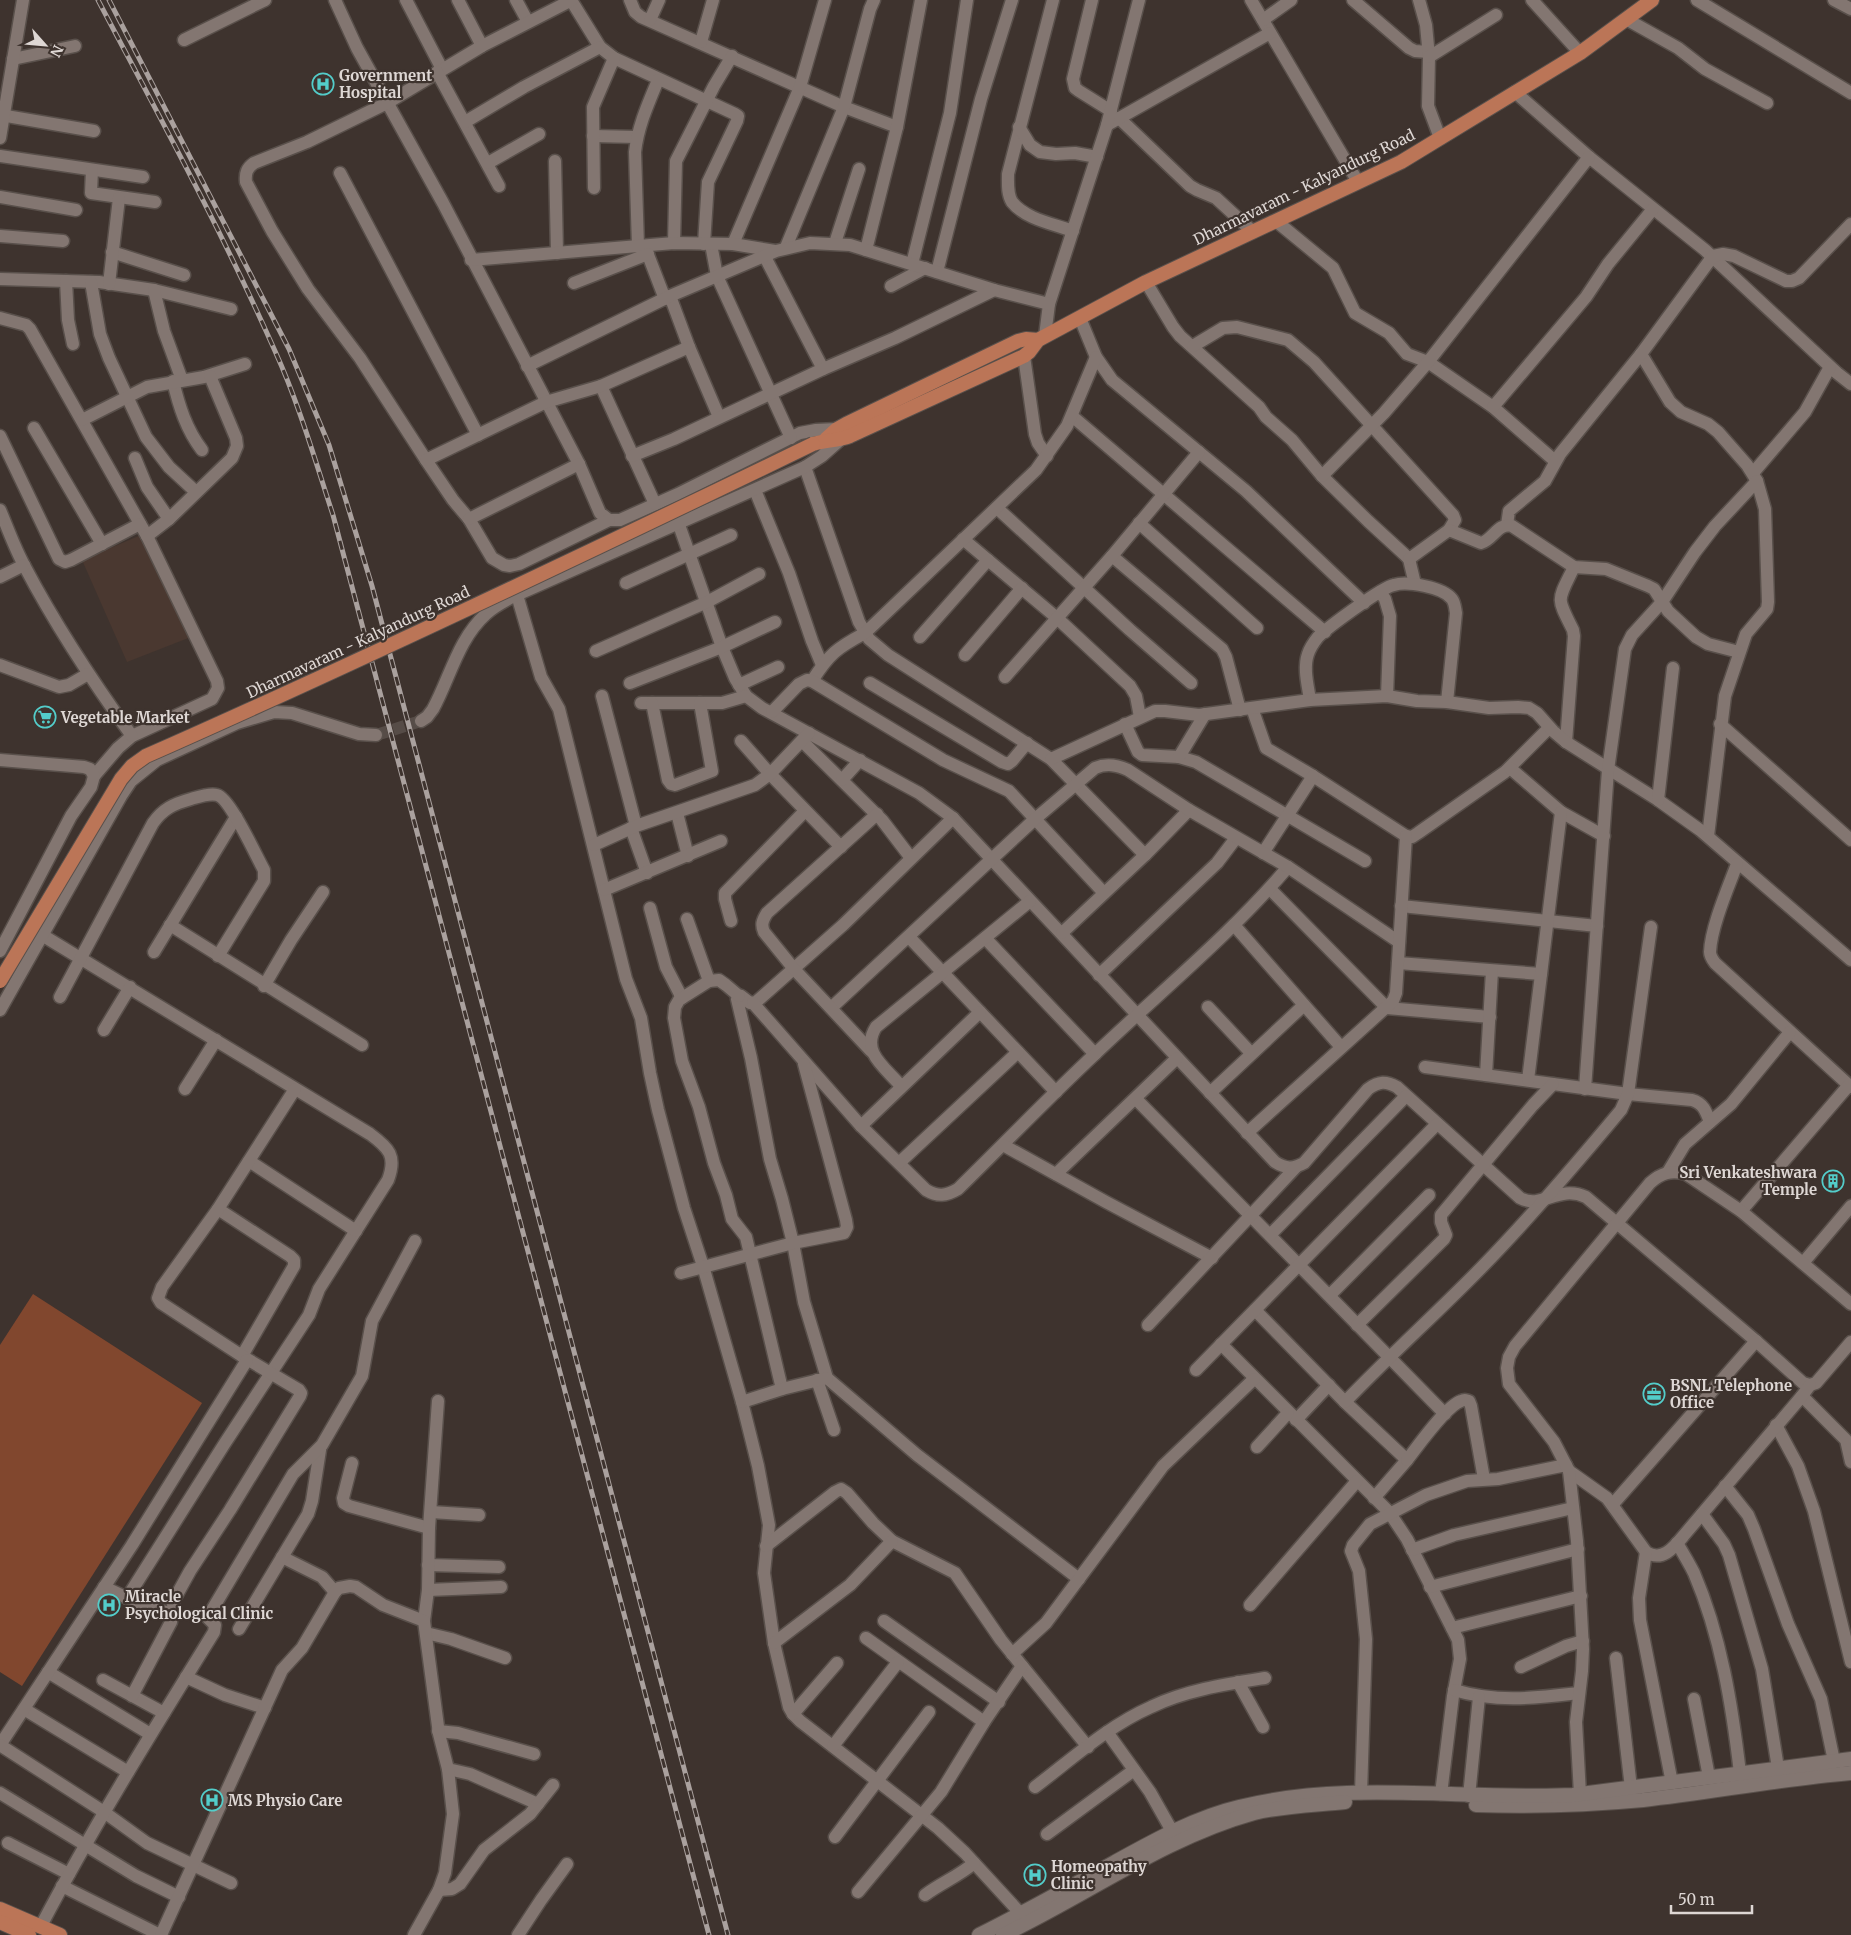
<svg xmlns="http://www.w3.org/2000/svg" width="1851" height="1935" viewBox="0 0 1851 1935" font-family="Merriweather,serif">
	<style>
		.built { fill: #4a3830 }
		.green { fill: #81472e }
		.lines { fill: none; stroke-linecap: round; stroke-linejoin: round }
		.minor-tunnel { stroke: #564c47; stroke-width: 12; stroke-dasharray: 12 6; stroke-linecap: butt }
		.minor-casing { stroke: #59504b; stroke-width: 15 }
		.secondary-casing { stroke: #59504b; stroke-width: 16 }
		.primary-casing { stroke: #59504b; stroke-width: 16 }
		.minor { stroke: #837671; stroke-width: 12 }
		.secondary { stroke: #837671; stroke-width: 14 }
		.primary { stroke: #bb7557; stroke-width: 14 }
		.rail-casing { stroke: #aaa19e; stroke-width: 5 }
		.rail { stroke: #3e332e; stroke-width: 3; stroke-dasharray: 9; stroke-linecap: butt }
		.primary-bridge-casing { stroke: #59504b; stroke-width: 16; stroke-linecap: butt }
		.primary-bridge { stroke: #bb7557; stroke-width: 14 }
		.labels { text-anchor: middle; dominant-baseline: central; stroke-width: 4.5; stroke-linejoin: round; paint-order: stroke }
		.poi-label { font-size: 15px; font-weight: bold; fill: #ded7d4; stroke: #3e332e; text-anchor: start }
		.street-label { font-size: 15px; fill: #ded7d4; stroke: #3e332e }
	</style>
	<rect width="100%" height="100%" fill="#3e332e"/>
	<path class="built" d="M141 535 191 637 127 662 82 560Z"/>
	<path class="green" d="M33 1294 202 1403 22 1686 0 1672V1345Z"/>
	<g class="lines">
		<path class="minor-tunnel" d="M376 735 421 721"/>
		<g class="minor-casing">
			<g id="minor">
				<path d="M335 0 357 48 443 203 579 464 600 513 609 520H620L678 494 800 433 816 430 837 429"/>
				<path d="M406 0 442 69"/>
				<path d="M458 0 482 46"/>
				<path d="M516 0 528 22"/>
				<path d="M571 0 600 47 614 58 735 114 738 116 737 121 708 182 704 244"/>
				<path d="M572 0 482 46 387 103 307 142 254 163C247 168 245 173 246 182L272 231 308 289 360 358 426 460 453 500 469 519 492 558 504 565 510 566 519 564 609 520"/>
				<path d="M630 0 635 12 641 17 844 107 897 127"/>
				<path d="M1053 0 1008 174C1008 183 1007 194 1012 202 1025 219 1054 224 1073 231"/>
				<path d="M1092 0 1073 79 1075 88 1079 91 1111 111"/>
				<path d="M1251 0 1358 182"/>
				<path d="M1353 0 1409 48 1415 51 1428 52"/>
				<path d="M1419 0 1426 25 1429 57 1428 106 1440 138"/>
				<path d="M1532 0 1580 53"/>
				<path d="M1697 0 1851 93"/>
				<path d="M1834 0 1851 9"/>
				<path d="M1626 19 1678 48 1705 69 1767 103"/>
				<path d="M650 20 659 0"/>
				<path d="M1263 20 1291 0"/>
				<path d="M184 40 265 0"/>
				<path d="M701 42 713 0"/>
				<path d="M1429 57 1496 15"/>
				<path d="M13 59 75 46"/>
				<path d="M437 72 499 186"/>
				<path d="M1515 92 1589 157 1705 250 1837 373 1851 384"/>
				<path d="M0 115 94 131"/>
				<path d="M1119 118 1190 186 1197 190 1216 198 1253 232"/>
				<path d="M465 122 524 87 600 47"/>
				<path d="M1107 125 1270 33"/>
				<path d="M1019 127 1030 145 1040 152 1056 154 1075 153 1097 157"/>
				<path d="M593 136 637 137"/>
				<path d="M0 138 23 0"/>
				<path d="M0 156 143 177"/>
				<path d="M555 161 557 253"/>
				<path d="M488 163 539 134"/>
				<path d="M92 170 91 193 155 202"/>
				<path d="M340 173 478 435"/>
				<path d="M594 188 593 107 614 58"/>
				<path d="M0 197 76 210"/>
				<path d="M1276 221 1333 268 1355 313 1389 333 1407 354 1428 362 1493 407 1555 461"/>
				<path d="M0 236 63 241"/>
				<path d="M674 243 676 161 714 86 732 56"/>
				<path d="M835 243 859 169"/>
				<path d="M711 244 717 276 791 438"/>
				<path d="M733 244 800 87 825 0"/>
				<path d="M638 246 635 152C638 126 648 104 658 80"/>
				<path d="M645 247 665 299"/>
				<path d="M786 247 844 107 870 9 874 0"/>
				<path d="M866 250 897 127 921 0"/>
				<path d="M112 252 184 275"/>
				<path d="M764 255 823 369"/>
				<path d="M471 260 674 243 733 244 775 251"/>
				<path d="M912 264 950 113 967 0"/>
				<path d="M937 272 981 99 1012 0"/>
				<path d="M0 279 99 282 154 290 231 309"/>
				<path d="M66 281 68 320 73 344"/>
				<path d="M91 282 100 334 109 358 146 437 169 467 196 492"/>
				<path d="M1146 282 1173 327 1180 336 1259 407 1266 417 1292 440 1322 476 1368 521 1404 554 1409 559 1415 584"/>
				<path d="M574 283 648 254"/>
				<path d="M109 284 119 198"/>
				<path d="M891 286 925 268"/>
				<path d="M154 290 164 331 182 380"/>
				<path d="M670 296 689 347 719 417"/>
				<path d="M0 318 26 325 30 329 147 536 217 681 218 688 212 699 132 736 118 748 94 776"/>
				<path d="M1080 318 1096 357 1112 380 1246 491 1364 603"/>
				<path d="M1045 336 1049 304 1107 125 1139 0"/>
				<path d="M1193 346 1223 328 1237 327 1288 340 1314 362 1453 515 1455 520 1449 530 1409 559"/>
				<path d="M1641 354 1670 402 1681 412 1708 424 1718 432 1747 465 1757 481 1765 509 1768 602 1767 609 1746 634 1725 696 1708 836"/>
				<path d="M1024 356 1035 434 1038 443 1047 456"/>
				<path d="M527 366 670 296 776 251 810 243 850 245 994 290 1049 304"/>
				<path d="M173 381C179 406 186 429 202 450"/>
				<path d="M601 386 655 504"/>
				<path d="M1493 407 1586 297 1608 264 1653 209"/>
				<path d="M1072 416 1325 632"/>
				<path d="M82 420 147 387 204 377 245 364"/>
				<path d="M34 428 102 544"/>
				<path d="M0 436 59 559 65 562 71 560 140 524"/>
				<path d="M632 456 674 439 823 369 895 338 994 290"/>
				<path d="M135 458 147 487 169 519"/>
				<path d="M426 460 546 402 601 386 689 347"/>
				<path d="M805 467 859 622 869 639 888 655 1051 759 1145 855"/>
				<path d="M1753 473 1805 412 1830 367"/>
				<path d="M1322 476 1384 413 1428 362 1589 157"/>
				<path d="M755 490 789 573 812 641 822 665"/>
				<path d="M997 508 1130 630 1191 683"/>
				<path d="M0 510C8 529 15 549 25 567 56 626 93 682 132 736"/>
				<path d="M469 519 579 464"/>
				<path d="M678 522 722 647 735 678 746 696 762 708 919 793 953 818 1275 1162C1286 1169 1293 1169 1304 1163L1368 1089C1379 1081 1386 1081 1397 1087L1520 1198C1542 1210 1558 1184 1586 1197L1756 1341 1803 1383 1810 1385 1816 1383 1851 1342"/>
				<path d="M1139 523 1257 628"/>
				<path d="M1507 525 1509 511 1545 481 1560 454 1641 354 1713 256 1723 254 1734 256 1786 281H1792L1799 278 1851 224"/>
				<path d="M1449 530 1481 543C1493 540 1498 522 1512 526L1574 567 1606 569 1648 586 1654 589 1668 611 1696 637 1708 644 1739 652"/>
				<path d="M147 536 169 519 232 458 237 446 236 438 210 376"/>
				<path d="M963 539 1057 618 1130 686 1136 696 1140 717"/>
				<path d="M1112 556 1222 649 1226 657 1240 710"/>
				<path d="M0 577 24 565"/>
				<path d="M626 583 731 535"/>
				<path d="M1380 592 1385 599 1390 616 1387 696"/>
				<path d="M517 595 541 677 559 709 626 979 641 1018 650 1073 658 1110 684 1208 703 1266 742 1402 758 1466 769 1525 764 1573 774 1643 789 1707 793 1714 800 1721 938 1828 965 1853 1021 1914"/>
				<path d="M920 637 988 560"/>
				<path d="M596 651 707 602 759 574"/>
				<path d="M965 655 1022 588"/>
				<path d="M0 665 59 687 69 685 88 674"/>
				<path d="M1005 677 1112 556 1199 452"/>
				<path d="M812 681C829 654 837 648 865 633L1036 470 1067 426 1096 357"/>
				<path d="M630 683 722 647 775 622"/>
				<path d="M870 683 1002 762 1008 764 1012 761 1027 743"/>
				<path d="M739 685 778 667"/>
				<path d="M602 696 636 826"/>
				<path d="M1310 700C1308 686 1303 668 1308 654 1310 648 1314 642 1318 637 1327 628 1382 587 1394 585 1407 581 1443 587 1452 599 1455 603 1455 608 1456 613L1447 702"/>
				<path d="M641 703H722L746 696"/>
				<path d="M652 703 668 780 671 784 675 785 712 771 700 703"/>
				<path d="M1252 708 1266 748 1313 776 1406 836 1412 837 1418 833 1505 772 1549 728"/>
				<path d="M772 712 799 684 807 680 812 681 943 760 1009 791 1104 893"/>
				<path d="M421 721 427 717 433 709C450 678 458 639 486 614 493 607 503 602 512 597L805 467 822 456 840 440"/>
				<path d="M1125 724 1138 752 1142 755 1179 757 1196 762 1365 861"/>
				<path d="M1720 724 1851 840"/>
				<path d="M741 741 770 774 841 847"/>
				<path d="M802 741 882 820 911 858"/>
				<path d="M1566 742 1574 636 1573 630C1556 596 1557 602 1574 567"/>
				<path d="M1179 757 1205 714"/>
				<path d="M1051 759 1155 711H1165L1199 715 1310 700 1387 696 1417 701 1447 702 1489 708 1518 707 1529 708 1537 713 1553 731 1566 742 1658 800 1700 830 1851 960"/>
				<path d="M0 760 84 767 90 769 94 776 91 787 71 816 0 951"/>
				<path d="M1510 768 1561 812 1604 836"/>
				<path d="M842 780 860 760"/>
				<path d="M1658 800 1673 668"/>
				<path d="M677 813 688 856"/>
				<path d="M953 818 843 925 756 1002 750 1003 741 996 737 999 751 1058 770 1159 782 1199 793 1243 804 1302 827 1378 917 1455 1079 1579"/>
				<path d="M631 828 647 873"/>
				<path d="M594 845 636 826 755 785 770 774 809 733"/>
				<path d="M1263 853 1313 776"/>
				<path d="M1737 864C1728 888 1711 927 1710 952 1710 956 1712 959 1715 963L1851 1087"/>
				<path d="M1270 889 1387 1008 1490 1017"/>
				<path d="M604 890 721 841"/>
				<path d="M1401 906 1597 926"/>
				<path d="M650 908 666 967 682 998"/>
				<path d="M687 919 709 981"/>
				<path d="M731 921 725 899V893L805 811"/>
				<path d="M170 925 362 1045"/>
				<path d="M1234 925 1341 1047"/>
				<path d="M1062 933 1145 855 1189 810"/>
				<path d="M42 935 370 1134C389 1148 397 1156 388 1180L319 1289 309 1315 225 1443 127 1598"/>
				<path d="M909 937 1056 1092"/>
				<path d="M985 938 1095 1054"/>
				<path d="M154 952 236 817"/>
				<path d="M1398 963 1541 974"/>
				<path d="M1099 975 1217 863 1236 838"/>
				<path d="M264 986 291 940 323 892"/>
				<path d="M739 996 726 985 719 980 709 981 679 1000 675 1007 674 1018 682 1061 699 1107 714 1163 726 1195 732 1219 746 1237 782 1389"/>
				<path d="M60 997 153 823C163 809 173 804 191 799 198 797 209 793 217 795 230 798 256 856 264 870V881L218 956"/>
				<path d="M753 1003 861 1126 926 1190C938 1197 946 1196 958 1189 1004 1144 1048 1098 1095 1054 1160 992 1230 935 1288 867"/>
				<path d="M1208 1007 1251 1053"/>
				<path d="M831 1008 1035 819 1095 768C1107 763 1117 765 1128 770L1189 810 1288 867 1399 942"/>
				<path d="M0 1010 121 796 131 781 157 760 237 723 274 712 292 713 359 734 376 735"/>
				<path d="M104 1030 130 987"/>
				<path d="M871 1051 794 969 764 932C761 925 762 921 767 913L877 814"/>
				<path d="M1425 1067 1628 1094 1692 1100C1703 1103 1706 1111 1710 1122"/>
				<path d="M1486 1075 1492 971"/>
				<path d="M1528 1080 1561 812"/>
				<path d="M901 1086C886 1068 860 1052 876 1027L1030 901"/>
				<path d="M185 1089 216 1040"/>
				<path d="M1585 1089 1608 770 1625 649 1632 635 1662 602 1695 552 1715 526 1757 481"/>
				<path d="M1210 1093 1304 1005"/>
				<path d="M1136 1099 1445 1414"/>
				<path d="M861 1126 980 1012"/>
				<path d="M1247 1133 1393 1001 1396 993 1406 836"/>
				<path d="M1003 1145 1106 1202 1212 1258"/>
				<path d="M249 1161 356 1231"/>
				<path d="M899 1163 1018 1052"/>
				<path d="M1668 1172 1685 1144 1731 1104 1790 1032"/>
				<path d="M1056 1174 1177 1058"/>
				<path d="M218 1209 290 1256 294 1260V1266L242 1356"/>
				<path d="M1741 1211 1849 1085"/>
				<path d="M1270 1235 1406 1096"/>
				<path d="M1803 1263 1851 1206"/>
				<path d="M681 1273 793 1243 844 1233 847 1227 846 1220 804 1064"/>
				<path d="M1330 1295 1429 1195"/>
				<path d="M1255 1310 1345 1402 1407 1460 1374 1498"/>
				<path d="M1148 1325 1296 1167"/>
				<path d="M1357 1325 1444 1239 1446 1235 1441 1222V1215L1533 1105 1553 1084"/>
				<path d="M1221 1344 1389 1512 1407 1539 1458 1640 1460 1659 1453 1696 1441 1794"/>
				<path d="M1196 1370 1437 1124"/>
				<path d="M817 1380 834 1430"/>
				<path d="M1802 1396 1846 1440 1851 1462"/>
				<path d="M742 1402 782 1389 827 1378"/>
				<path d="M1345 1402C1389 1356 1436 1314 1481 1268 1530 1218 1576 1164 1621 1110L1628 1094 1651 927"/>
				<path d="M1296 1420 1329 1385"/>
				<path d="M1776 1425 1798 1466 1814 1511 1851 1662"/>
				<path d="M1257 1447 1288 1413"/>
				<path d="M1407 1460C1418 1446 1446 1406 1461 1401 1465 1399 1465 1400 1469 1401L1471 1406 1484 1479"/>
				<path d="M352 1463 343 1498 344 1503 349 1506 429 1528"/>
				<path d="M1569 1471 1607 1498 1646 1552C1663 1563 1675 1546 1685 1534L1802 1396 1810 1385"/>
				<path d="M1725 1486 1748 1515 1754 1529 1788 1624 1821 1699 1834 1761"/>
				<path d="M1613 1504 1756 1341"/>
				<path d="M431 1512 479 1515"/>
				<path d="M1702 1514 1724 1544 1729 1555 1762 1669 1778 1768"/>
				<path d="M1677 1543C1683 1553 1689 1563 1694 1573 1721 1636 1732 1705 1740 1773"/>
				<path d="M766 1546 835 1492 841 1489 847 1493 873 1523 892 1541 955 1573 1001 1640 1088 1747"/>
				<path d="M1412 1550 1454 1535 1573 1508"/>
				<path d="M1646 1552 1639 1598 1640 1620 1672 1783"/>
				<path d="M282 1557 322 1577 335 1592"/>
				<path d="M428 1565 499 1567"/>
				<path d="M104 1587 144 1606 173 1614"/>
				<path d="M1430 1587 1578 1549"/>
				<path d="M428 1590 501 1587"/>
				<path d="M1250 1605 1357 1481"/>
				<path d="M424 1621 428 1590 429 1528 438 1401"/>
				<path d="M884 1621 999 1702"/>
				<path d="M1452 1628 1581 1596"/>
				<path d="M239 1629 308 1514 312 1501 320 1450"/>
				<path d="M426 1633 451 1639 505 1658"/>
				<path d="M866 1638 984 1722"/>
				<path d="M774 1643 850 1585 892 1541"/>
				<path d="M1012 1654 1046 1623 1163 1466 1254 1379"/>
				<path d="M1616 1658 1631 1788"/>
				<path d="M1521 1667 1566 1646 1583 1641"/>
				<path d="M48 1672 150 1734"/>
				<path d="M186 1677 225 1695 265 1708"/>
				<path d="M103 1680 164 1713"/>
				<path d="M1238 1682 1263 1727"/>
				<path d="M1454 1690C1497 1703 1535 1698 1579 1693"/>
				<path d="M132 1696 171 1622 174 1600 190 1571 230 1510 300 1396 301 1393 299 1390 242 1356 161 1303 158 1298 162 1287 218 1209 295 1089"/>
				<path d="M1694 1699 1709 1777"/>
				<path d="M24 1709 128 1772"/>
				<path d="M793 1714 837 1663"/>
				<path d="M438 1731 458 1733 534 1754"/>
				<path d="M1107 1732 1150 1792 1172 1831"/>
				<path d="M0 1745 132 1545 247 1360"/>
				<path d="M0 1745 104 1812 147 1843 231 1883"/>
				<path d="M833 1746 898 1662"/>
				<path d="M448 1769 470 1774 538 1804"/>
				<path d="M1035 1787C1072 1759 1108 1726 1151 1707 1186 1690 1227 1684 1265 1678"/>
				<path d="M0 1793 136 1876 179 1897"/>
				<path d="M1361 1793 1366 1639 1359 1571 1351 1551 1353 1545 1370 1524 1426 1495 1467 1481 1498 1479 1566 1465"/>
				<path d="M1580 1794 1576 1722 1582 1671 1583 1649 1577 1541 1569 1471 1554 1442 1509 1384 1507 1368 1509 1357 1515 1346 1650 1183C1661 1173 1671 1170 1686 1174L1741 1211 1851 1304"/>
				<path d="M1469 1796 1479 1697"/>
				<path d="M1047 1834 1134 1770"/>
				<path d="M835 1837 929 1712"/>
				<path d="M8 1843 69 1874"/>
				<path d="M62 1886 160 1935"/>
				<path d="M439 1890 452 1889 460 1884 484 1850 530 1814 553 1785"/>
				<path d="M858 1892 941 1792 984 1722 1022 1666"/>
				<path d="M925 1895C941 1883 959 1876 974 1863"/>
				<path d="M41 1926C94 1825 154 1729 214 1632L215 1625 208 1618 209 1615 293 1474 322 1445 362 1376 372 1321 415 1241"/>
				<path d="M161 1935 282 1670 302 1648 335 1592 339 1588 350 1586 356 1587 383 1605 424 1621 439 1734 448 1769 453 1814 445 1873 439 1890 414 1935"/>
				<path d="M518 1935 541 1900 567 1864"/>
			</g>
		</g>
		<g class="secondary-casing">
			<g id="secondary">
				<path d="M1476 1805C1532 1807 1588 1805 1643 1800 1713 1792 1781 1779 1851 1773"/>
				<path d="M979 1935C1025 1912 1070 1887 1115 1862 1153 1841 1196 1817 1239 1807 1348 1780 1462 1800 1573 1795L1851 1759"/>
				<path d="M1003 1935C1087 1895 1164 1838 1254 1813 1281 1806 1317 1805 1345 1802"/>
			</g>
		</g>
		<g class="primary-casing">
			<g id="primary">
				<path d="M826 439 837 429 846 424 1018 341 1026 339 1038 340"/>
				<path d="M813 444C825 440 838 441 850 436L1024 356 1029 352 1038 340 1146 282 1401 162 1580 53 1652 0"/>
				<path d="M0 1909 60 1935"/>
				<path d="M0 1922 29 1935"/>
			</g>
		</g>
		<use href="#minor" class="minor"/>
		<use href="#secondary" class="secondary"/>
		<use href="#primary" class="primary"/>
		<g class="rail-casing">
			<g id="rail">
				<path d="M98 0C159 116 222 231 275 351 299 404 315 460 333 515L709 1935"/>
				<path d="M109 0 289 349 329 445 372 586 728 1935"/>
			</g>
		</g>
		<use href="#rail" class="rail"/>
		<g class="primary-bridge-casing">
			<path id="primary-bridge" d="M0 981 121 779 132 766 146 756C370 657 592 551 813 444"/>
		</g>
		<use href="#primary-bridge" class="primary-bridge"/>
	</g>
	<defs>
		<g id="hospital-ring" transform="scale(1.125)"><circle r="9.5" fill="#3e332e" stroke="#53cdca" stroke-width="1.5"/><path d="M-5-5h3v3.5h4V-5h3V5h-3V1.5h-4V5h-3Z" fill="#53cdca"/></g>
		<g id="supermarket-ring" transform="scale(1.125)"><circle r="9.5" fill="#3e332e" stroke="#53cdca" stroke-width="1.5"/><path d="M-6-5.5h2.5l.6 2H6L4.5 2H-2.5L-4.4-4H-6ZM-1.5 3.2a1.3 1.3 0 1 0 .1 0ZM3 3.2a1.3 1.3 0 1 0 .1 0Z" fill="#53cdca"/></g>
		<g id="building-ring" transform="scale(1.125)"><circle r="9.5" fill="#3e332e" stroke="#53cdca" stroke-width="1.5"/><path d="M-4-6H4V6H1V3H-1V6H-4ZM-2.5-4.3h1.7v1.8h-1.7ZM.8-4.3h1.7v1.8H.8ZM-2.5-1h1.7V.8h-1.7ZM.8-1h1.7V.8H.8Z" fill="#53cdca"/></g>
		<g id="office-ring" transform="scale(1.125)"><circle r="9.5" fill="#3e332e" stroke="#53cdca" stroke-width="1.5"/><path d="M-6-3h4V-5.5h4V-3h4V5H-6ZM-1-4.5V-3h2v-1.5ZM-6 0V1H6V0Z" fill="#53cdca"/></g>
	</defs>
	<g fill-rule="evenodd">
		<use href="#hospital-ring" x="323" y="84"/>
		<use href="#supermarket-ring" x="45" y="717"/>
		<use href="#building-ring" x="1833" y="1181"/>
		<use href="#office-ring" x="1654" y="1394"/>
		<use href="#hospital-ring" x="109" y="1605"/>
		<use href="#hospital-ring" x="212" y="1800"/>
		<use href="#hospital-ring" x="1035" y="1875"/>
	</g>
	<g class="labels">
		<g class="poi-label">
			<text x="339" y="75">Government<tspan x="339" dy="17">Hospital</tspan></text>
			<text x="61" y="717">Vegetable Market</text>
			<text x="1817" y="1172" text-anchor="end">Sri Venkateshwara<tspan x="1817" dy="17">Temple</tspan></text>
			<text x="1670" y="1385">BSNL Telephone<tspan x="1670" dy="17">Office</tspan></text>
			<text x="125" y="1596">Miracle<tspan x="125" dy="17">Psychological Clinic</tspan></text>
			<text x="228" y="1800">MS Physio Care</text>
			<text x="1051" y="1866">Homeopathy<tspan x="1051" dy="17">Clinic</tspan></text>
		</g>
		<g class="street-label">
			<text transform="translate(1304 187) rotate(-26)">Dharmavaram - Kalyandurg Road</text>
			<text transform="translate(358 642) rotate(-25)">Dharmavaram - Kalyandurg Road</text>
		</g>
	</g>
	<g transform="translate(45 45) rotate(117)" stroke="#3e332e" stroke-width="4" paint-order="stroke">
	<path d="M0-4L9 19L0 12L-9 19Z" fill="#ded7d4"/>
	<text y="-8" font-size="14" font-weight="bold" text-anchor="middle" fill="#ded7d4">N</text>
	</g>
	<path d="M1671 1905v8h81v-8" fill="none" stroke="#ded7d4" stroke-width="2.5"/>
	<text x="1678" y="1905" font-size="15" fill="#ded7d4" stroke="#3e332e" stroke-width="4" paint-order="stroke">50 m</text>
</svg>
